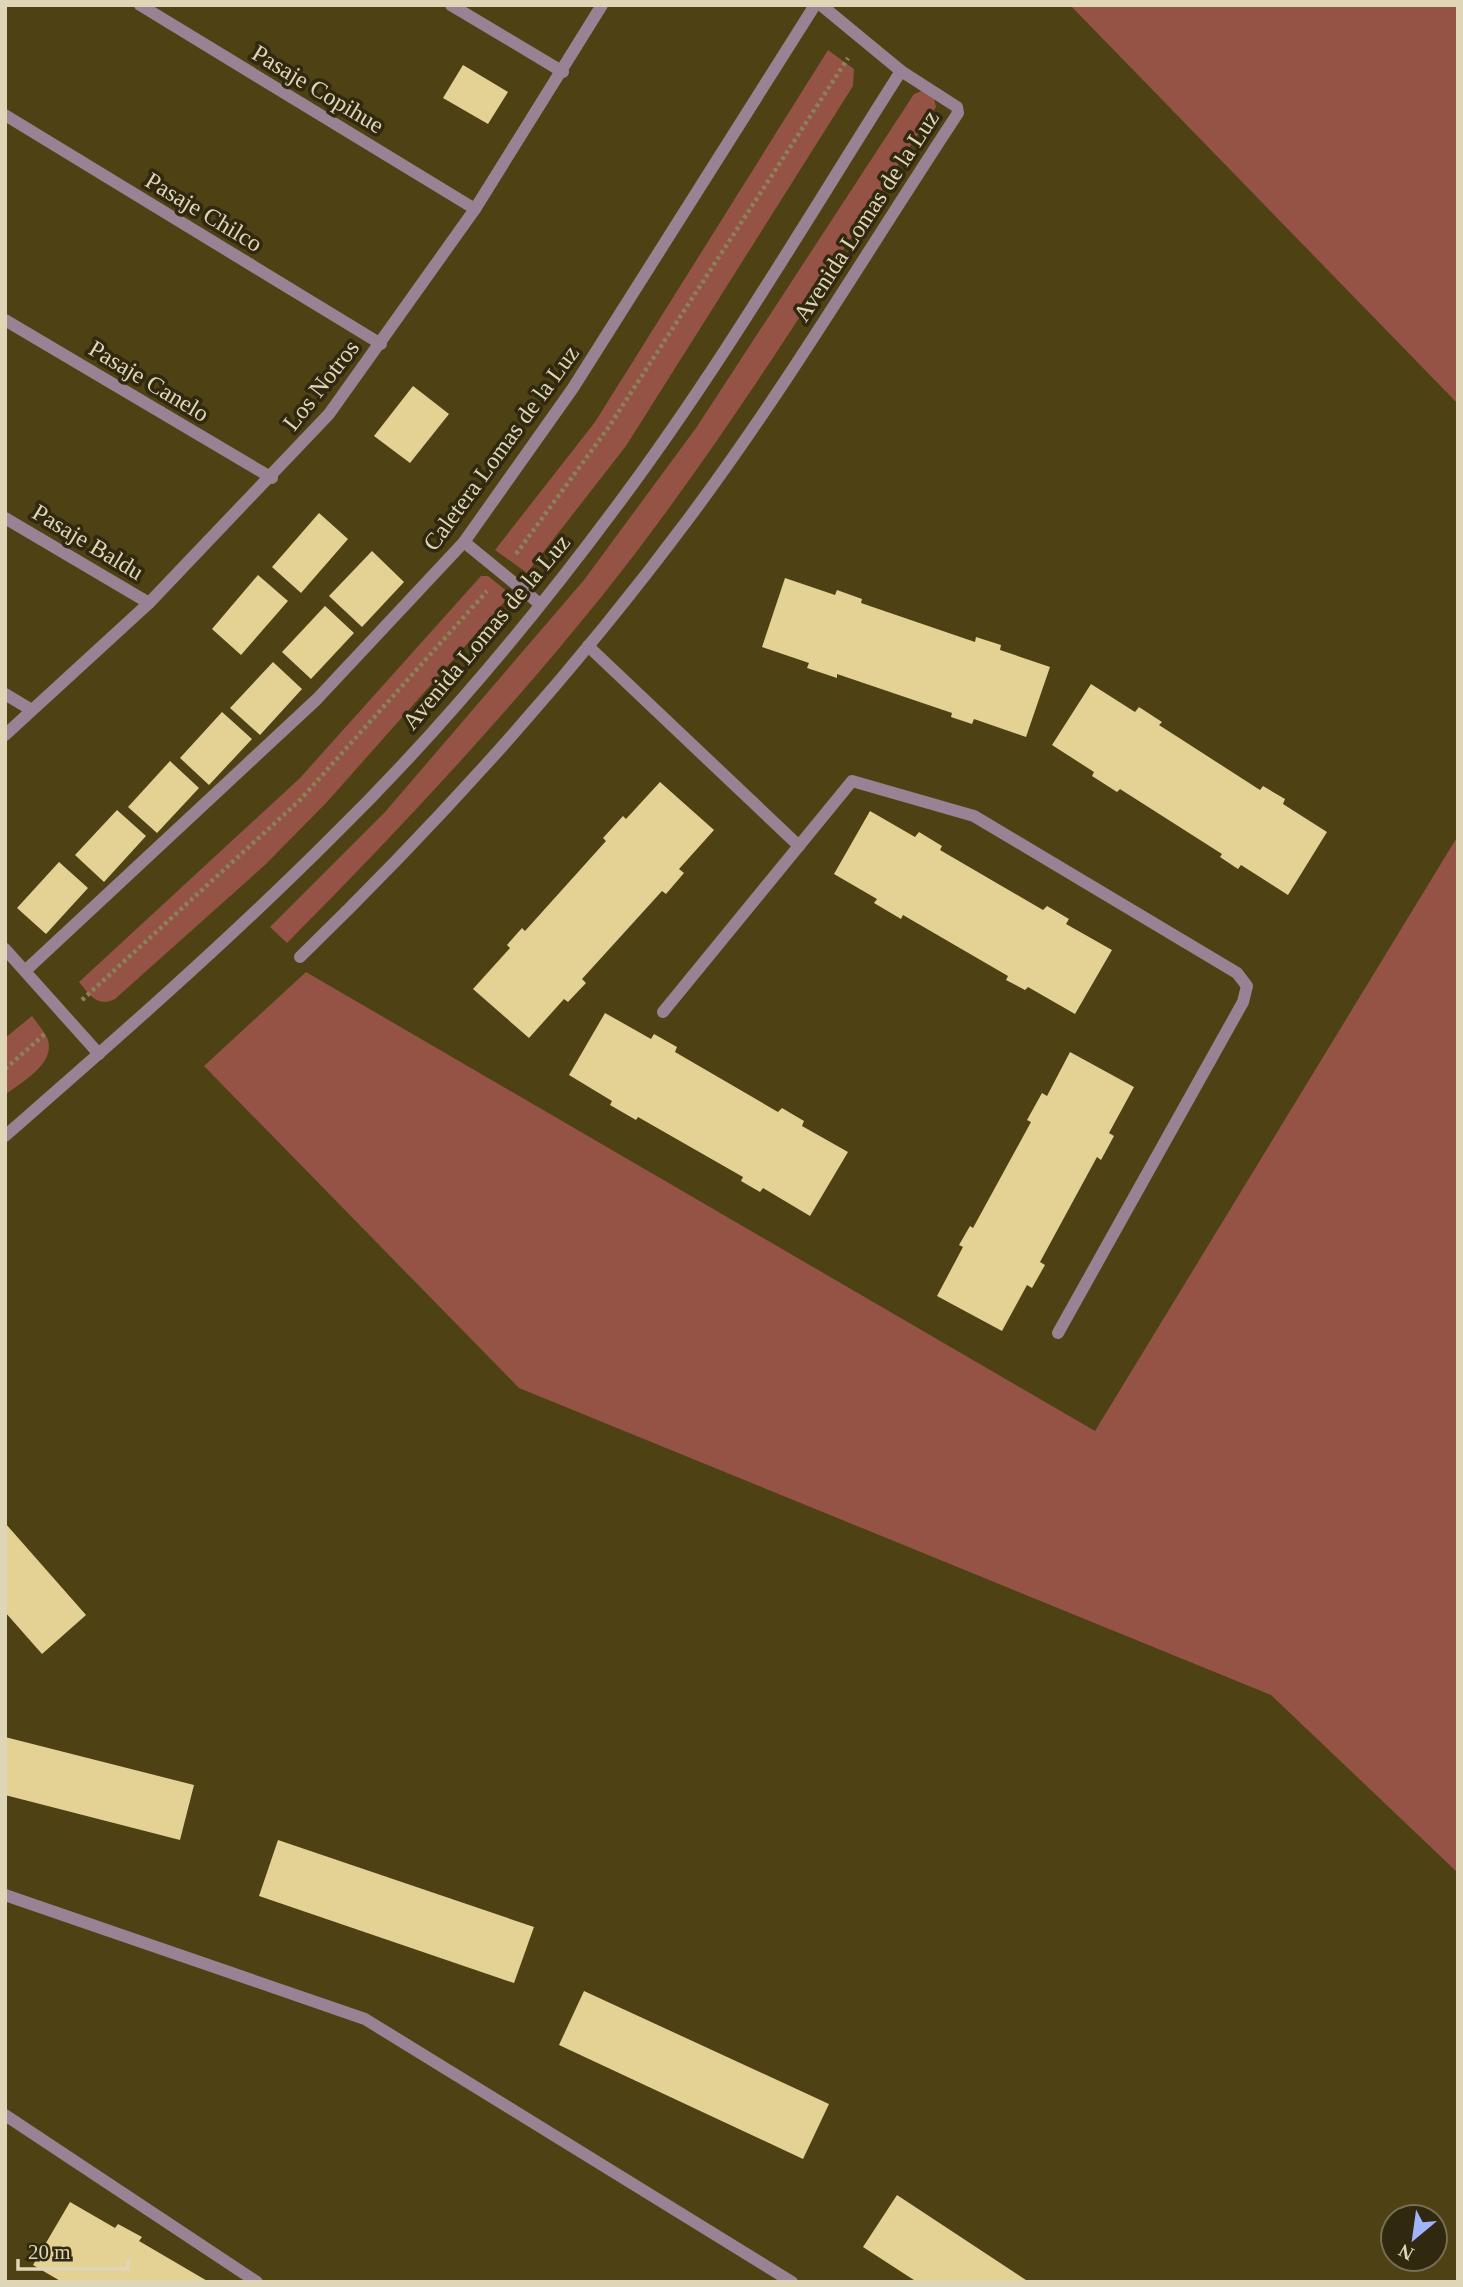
<svg xmlns="http://www.w3.org/2000/svg" width="1463" height="2287" viewBox="0 0 1463 2287" font-family="'Times New Roman',serif">
	<style>
		.green { fill: #945344 }
		.building { fill: #e4d294 }
		.lines { fill: none; stroke-linecap: round; stroke-linejoin: round }
		.path { stroke: #8c815a; stroke-width: 4.5; stroke-dasharray: 3.5 3.5; stroke-linecap: butt }
		.minor { stroke: #988293; stroke-width: 12 }
		.labels { text-anchor: middle; dominant-baseline: central; stroke-width: 7; stroke-linejoin: round; paint-order: stroke }
		.street-label { font-size: 24px; fill: #dfd6b8; stroke: #30280f }
	</style>
	<rect width="100%" height="100%" fill="#4e4113"/>
	<g class="green">
		<path d="M1070 5H1458V404Z"/>
		<path d="M828 50 854 69 853 86 626 446 527 573 495 550 595 422Z"/>
		<path d="M922 91 934 99 936 107C828 271 725 442 602 596 504 718 397 832 287 943L270 927 385 812 584 580 696 428 914 94Z"/>
		<path d="M481 576H488L508 592 507 599 327 802 266 864 115 999C97 1008 89 994 79 982L300 778Z"/>
		<path d="M1458 822V1873L1271 1695 519 1388 204 1066 306 972 1095 1431 1456 839Z"/>
		<path d="M32 1016C37 1023 45 1032 48 1040 55 1065 21 1082 5 1095V1038Z"/>
	</g>
	<g class="building">
		<path d="M463 65 508 92 488 124 443 98Z"/>
		<path d="M413 386 449 414 410 463 374 436Z"/>
		<path d="M319 513 348 539 301 593 272 567Z"/>
		<path d="M372 551 404 582 362 627 329 596Z"/>
		<path d="M258 575 288 601 241 655 212 629Z"/>
		<path d="M785 578 835 595 837 590 862 599 861 603 975 642 976 637 1001 645 1000 650 1050 667 1026 737 974 719 972 724 951 717 952 713 837 674V678L807 668 809 663 762 647Z"/>
		<path d="M325 606 354 633 311 679 282 652Z"/>
		<path d="M273 662 302 689 260 735 230 708Z"/>
		<path d="M1091 684 1135 712 1139 707 1162 722 1159 725 1260 790 1263 786 1285 799 1283 804 1327 832 1288 895 1241 865 1238 869 1220 857 1222 854 1120 789 1117 792 1092 776 1094 772 1052 745Z"/>
		<path d="M222 712 252 739 209 785 180 758Z"/>
		<path d="M170 761 199 788 157 833 128 807Z"/>
		<path d="M660 782 714 830 679 869 684 873 666 894 662 891 582 979 586 983 568 1002 564 999 529 1038 473 989 510 948 507 945 522 928 525 931 606 841 603 838 623 816 626 819Z"/>
		<path d="M117 810 146 836 104 882 75 855Z"/>
		<path d="M870 811 915 837 919 832 942 846 940 850 1043 910 1047 906 1069 919 1066 924 1112 950 1075 1014 1028 987 1025 990 1006 980 1008 976 903 915 901 919 874 903 877 899 834 874Z"/>
		<path d="M59 862 88 888 46 934 17 908Z"/>
		<path d="M605 1013 651 1039 654 1034 677 1047 675 1052 778 1112 782 1108 804 1121 802 1126 848 1152 810 1216 763 1188 760 1192 741 1181 743 1177 638 1117 636 1120 610 1105 612 1101 569 1075Z"/>
		<path d="M1070 1052 1134 1087 1109 1133 1114 1136 1101 1160 1097 1157 1040 1262 1045 1265 1032 1288 1027 1285 1002 1331 937 1296 963 1247 959 1245 970 1226 973 1228 1031 1122 1027 1120 1042 1093 1047 1096Z"/>
		<path d="M5 1523 86 1615 42 1654 5 1612Z"/>
		<path d="M5 1737 194 1785 180 1840 5 1795Z"/>
		<path d="M278 1840 534 1927 514 1983 259 1896Z"/>
		<path d="M584 1991 829 2104 803 2159 559 2045Z"/>
		<path d="M897 2195 1029 2282H917L863 2247Z"/>
		<path d="M70 2202 115 2228 118 2224 142 2237 139 2241 209 2282H62L33 2265Z"/>
	</g>
	<g class="lines">
		<g class="path">
			<path d="M516 554 608 428 848 58"/>
			<path d="M82 1000 300 800 487 591"/>
			<path d="M5 1069 47 1032"/>
		</g>
		<g class="minor">
			<path d="M140 5 475 209"/>
			<path d="M451 5 563 72"/>
			<path d="M5 115 381 344"/>
			<path d="M5 320 272 478"/>
			<path d="M5 518 149 603"/>
			<path d="M464 542 540 604"/>
			<path d="M588 646 799 846"/>
			<path d="M5 694 30 709"/>
			<path d="M5 735 149 603 329 414 475 209 602 5"/>
			<path d="M5 949 99 1054"/>
			<path d="M300 957C441 820 572 675 689 518 786 388 869 248 958 113L957 107 901 71 821 5"/>
			<path d="M25 971 317 699 464 542 573 388 815 5"/>
			<path d="M663 1012 852 781 974 816 1237 973 1247 986 1243 1002 1058 1333"/>
			<path d="M5 1136C116 1039 228 941 332 837 435 736 530 623 616 507 720 368 808 217 901 71"/>
			<path d="M5 1895 365 2019 792 2282"/>
			<path d="M5 2115 257 2282"/>
		</g>
	</g>
	<g class="labels">
		<g class="street-label">
			<text transform="translate(318 89) rotate(31)">Pasaje Copihue</text>
			<text transform="translate(204 212) rotate(31)">Pasaje Chilco</text>
			<text transform="translate(866 216) rotate(-57)">Avenida Lomas de la Luz</text>
			<text transform="translate(149 381) rotate(31)">Pasaje Canelo</text>
			<text transform="translate(321 385) rotate(-52)">Los Notros</text>
			<text transform="translate(501 448) rotate(-54)">Caletera Lomas de la Luz</text>
			<text transform="translate(88 542) rotate(31)">Pasaje Baldu</text>
			<text transform="translate(486 632) rotate(-50)">Avenida Lomas de la Luz</text>
		</g>
	</g>
	<rect width="1463" height="2287" fill="none" stroke="#dfd6b8" stroke-width="14"/>
	<g transform="translate(1414 2238) rotate(209)"><circle r="33" fill="#30280f" stroke="#766e53" stroke-width="2"/>
	<path d="M0-5L12 26L0 18L-12 26Z" fill="#a1b3fd"/>
	<text y="-10" font-size="19" font-weight="bold" text-anchor="middle" fill="#dfd6b8">N</text>
	</g>
	<path d="M18 2259v10h110v-10" fill="none" stroke="#dfd6b8" stroke-width="3.5"/>
	<text x="28" y="2259" font-size="21" fill="#dfd6b8" stroke="#30280f" stroke-width="5" paint-order="stroke">20 m</text>
</svg>
